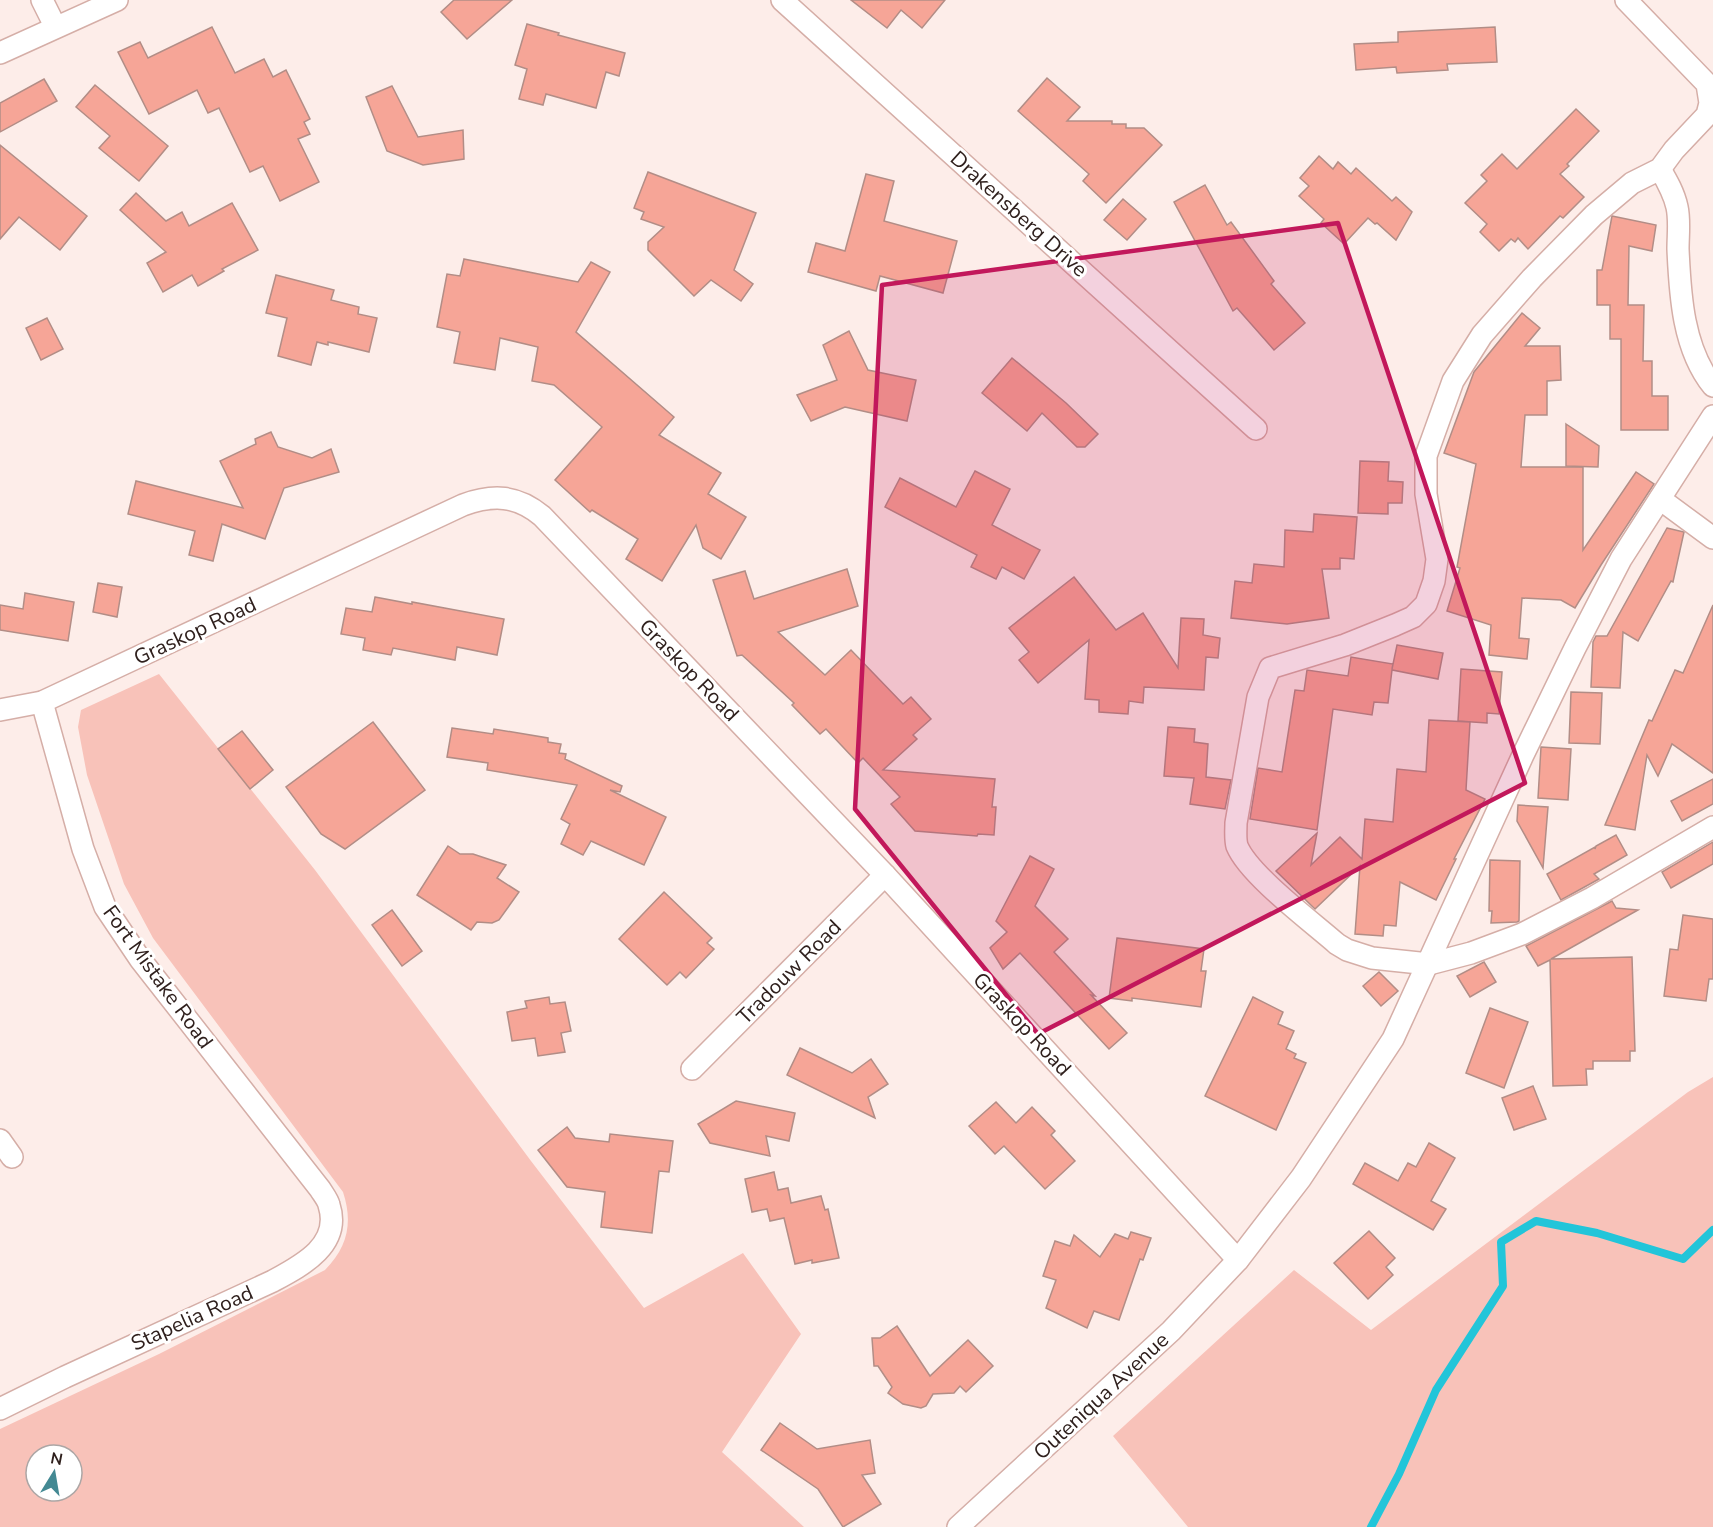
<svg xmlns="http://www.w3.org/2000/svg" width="1713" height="1527" viewBox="0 0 1713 1527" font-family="'Nunito Sans',sans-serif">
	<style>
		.green { fill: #f8c2b9; fill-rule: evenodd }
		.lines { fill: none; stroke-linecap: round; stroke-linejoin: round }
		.stream { stroke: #22c5d9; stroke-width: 8 }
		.building { fill: #f6a597; stroke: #b28d86; stroke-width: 1.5 }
		.street-casing { stroke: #d5aea7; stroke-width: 24 }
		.street { stroke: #fff; stroke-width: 21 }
		.marked { fill: #c2185b; fill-opacity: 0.2; stroke: #c2185b; stroke-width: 4.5; stroke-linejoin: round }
		.labels { text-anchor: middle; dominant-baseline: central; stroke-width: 6; stroke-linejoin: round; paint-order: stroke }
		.street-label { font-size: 21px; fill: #2f201d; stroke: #fff }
	</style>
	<rect width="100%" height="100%" fill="#fdede9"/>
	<g class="green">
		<path d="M159 674 315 870 531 1161 644 1308 743 1253 801 1334 722 1452 804 1527H0V1429L159 1354 325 1270C348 1247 353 1222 343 1192L153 938 124 884 87 775 78 727 81 710ZM36 1455H72V1491H36Z"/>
		<path d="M1713 1077V1527H1188L1113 1436 1294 1270 1371 1330 1688 1092Z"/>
	</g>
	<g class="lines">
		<path class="stream" d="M1371 1527 1399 1474 1436 1390 1503 1286 1501 1242 1536 1221 1597 1233 1683 1259 1713 1230"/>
	</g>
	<g class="building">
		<path d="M454 0H512L467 39 441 12Z"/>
		<path d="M851 0H945L922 28 901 10 887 28Z"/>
		<path d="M527 24 559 33 558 35 625 53 619 76 606 72 596 108 546 94 543 105 519 99 527 69 515 65Z"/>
		<path d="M212 27 235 73 264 59 273 77 286 70 310 119 304 122 310 134 298 139 319 182 280 201 263 166 250 172 219 108 208 113 197 90 149 114 118 52 140 42 148 58Z"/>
		<path d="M1495 27 1497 62 1447 64 1448 70 1397 73 1396 67 1356 70 1354 44 1398 42V32Z"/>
		<path d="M1047 78 1080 107 1067 121H1112V124H1126V128H1144L1162 145 1106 203 1083 181 1089 174 1018 111Z"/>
		<path d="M44 79 57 101 0 132V103Z"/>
		<path d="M95 85 168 146 139 181 99 148 110 136 76 107Z"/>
		<path d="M392 86 418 137 463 130 464 159 423 165 387 151 366 97Z"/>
		<path d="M1576 109 1599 131 1567 164 1569 166 1560 174 1584 197 1563 218 1560 216 1528 249 1518 238 1515 242 1511 239 1499 251 1480 232 1487 224 1465 203 1487 181 1481 175 1502 154 1517 169Z"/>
		<path d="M0 145 87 216 60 250 19 217 0 239Z"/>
		<path d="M1319 156 1333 169 1338 162 1351 174 1356 168 1392 201 1396 197 1412 212 1396 240 1377 223 1375 224 1368 218 1344 244 1321 223 1324 219 1299 196 1309 186 1300 178Z"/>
		<path d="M648 172 756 213 734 270 753 284 741 301 711 280 694 296 648 250V242L664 227 641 219 644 212 634 208Z"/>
		<path d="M866 174 894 181 884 221 957 241 943 293 880 276 876 291 808 272 816 243 845 251Z"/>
		<path d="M1205 185 1227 225 1231 222 1274 281 1271 284 1305 323 1274 350 1237 308 1233 311 1174 202Z"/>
		<path d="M136 193 166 221 182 212 189 226 232 203 258 250 222 269 224 271 198 286 192 275 163 292 147 263 166 252 120 210Z"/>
		<path d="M1123 199 1146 219 1127 240 1104 220Z"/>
		<path d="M1612 216 1656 225 1652 251 1629 246 1628 305H1644L1643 361H1652V396H1668V430H1621V339H1610V305H1597V270H1602Z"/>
		<path d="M464 259 578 282 591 262 610 272 576 332 674 417 659 435 721 473 708 494 746 517 721 559 703 548 696 525 662 581 626 559 638 539 592 510 590 512 555 480 602 427 554 385 532 381 538 347 500 338 495 370 454 363 460 332 437 327 447 274 460 276Z"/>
		<path d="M276 275 334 290 331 300 359 307 358 314 377 318 369 352 328 342V345L317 342 311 365 278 356 287 318 266 313Z"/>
		<path d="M1522 313 1540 328 1525 346H1560L1561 380 1547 381V415H1525L1521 467H1583V550L1636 472 1654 484 1601 565 1575 608 1561 600 1522 598 1519 638 1529 639 1527 659 1489 655 1491 625 1447 611 1460 568 1457 567 1476 464 1444 453 1474 372Z"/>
		<path d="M47 318 63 349 41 360 26 328Z"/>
		<path d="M849 331 868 370 916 380 907 421 845 407 811 421 797 395 837 380 823 345Z"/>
		<path d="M1012 358 1066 403 1098 434 1085 447H1077L1042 413 1027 431 982 393Z"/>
		<path d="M1566 424 1599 446 1598 467 1566 466Z"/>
		<path d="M271 432 278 447 312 458 331 449 339 472 284 488 265 539 222 524 213 561 189 555 195 531 128 514 136 481 243 508 220 461 256 444 255 439Z"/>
		<path d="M1360 461 1389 462 1388 481 1403 482 1402 503H1388V514L1358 513Z"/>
		<path d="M975 471 1010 489 992 525 1040 550 1024 579 1002 567 996 579 971 567 977 555 885 507 900 478 956 507Z"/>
		<path d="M1314 514 1357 517 1354 559 1340 558V569H1322L1329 618 1287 624 1231 618 1235 581 1252 583 1254 564 1284 567 1285 530 1313 532Z"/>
		<path d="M1667 528 1684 532 1673 582 1671 581 1638 641 1623 632 1620 688 1591 687 1593 642 1596 636H1607Z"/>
		<path d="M847 569 858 606 778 632 825 675 851 650 903 704 911 697 931 719 913 735 917 739 883 770 995 779 992 807H996L994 835 978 834 977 836 915 831 891 804 900 797 863 758 858 763 826 729 820 734 792 705 794 703 742 655 737 656 713 580 745 571 754 599Z"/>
		<path d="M1074 577 1116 630 1143 613 1178 668 1181 618 1204 619 1203 635 1220 638 1218 658 1206 657 1204 690 1144 687 1143 703 1129 701 1128 714 1099 712V700L1085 699 1089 640 1038 683 1019 660 1029 652 1009 628Z"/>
		<path d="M98 583 122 587 117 617 93 612Z"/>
		<path d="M25 593 74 602 68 641 0 630V605L23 609Z"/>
		<path d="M375 597 412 604V602L504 619 497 655 457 647 455 660 393 648 391 655 363 650 365 638 341 634 346 608 372 612Z"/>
		<path d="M1713 605V773L1672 744 1658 776 1647 755 1635 830 1605 825 1649 720 1652 721 1675 670 1683 673Z"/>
		<path d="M1397 645 1443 653 1438 679 1392 670 1388 703 1374 702 1372 715 1333 709 1317 830 1250 819 1258 768 1282 772 1295 690 1304 691 1307 670 1348 676 1351 657 1393 664 1392 669Z"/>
		<path d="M1461 669 1502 672 1499 714 1487 713V723L1458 721Z"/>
		<path d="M1571 692 1602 693 1600 744 1569 743Z"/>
		<path d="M1429 720 1470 722 1466 790 1485 799 1454 859H1456L1436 900 1400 882 1396 926 1384 925 1383 936 1355 934 1360 866 1315 909 1276 871 1317 833 1311 865 1340 837 1362 859 1365 819 1393 822 1397 769 1426 772Z"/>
		<path d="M373 722 425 790 345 849 321 834 286 787Z"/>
		<path d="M1168 727 1195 729 1194 742 1208 744 1206 777 1231 780 1225 809 1190 804 1194 778 1164 776Z"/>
		<path d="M452 728 493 734 494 729 548 738V742L561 744 559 753 566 754 565 759 622 786 620 792 610 790 666 817 644 865 591 841 583 855 561 844 570 824 561 819 577 785 487 770 488 763 447 757Z"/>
		<path d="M242 731 273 770 250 789 218 749Z"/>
		<path d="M1541 747 1571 749 1568 800 1538 798Z"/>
		<path d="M1713 779V804L1682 821 1671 801Z"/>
		<path d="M1518 805 1548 807 1543 868 1517 821Z"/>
		<path d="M1616 835 1627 855 1594 874 1599 879 1561 900 1547 874 1595 847V849L1596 846Z"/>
		<path d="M1713 842V864L1671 888 1662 872Z"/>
		<path d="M448 846 460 854H473L506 865 497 878 519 892 499 920 492 923 477 922 471 930 417 895Z"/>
		<path d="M1030 856 1054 869 1035 906 1068 939 1054 952 1095 996 1091 995 1127 1033 1109 1049 1020 953 1003 969 990 948 1007 932 996 921Z"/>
		<path d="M1490 860 1520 861 1519 921 1517 922 1491 923 1492 911H1489Z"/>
		<path d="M664 892 712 938 707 943 714 949 686 978 680 972 667 985 619 939Z"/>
		<path d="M1612 901 1616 908 1638 910 1551 959 1632 957 1635 1051H1630V1061H1593V1069H1586L1587 1085 1553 1086 1550 960 1538 966 1526 946Z"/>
		<path d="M392 910 422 951 402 966 372 925Z"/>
		<path d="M1683 915 1713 919V979H1709L1706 1001 1664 996 1670 949 1678 950Z"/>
		<path d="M1117 938 1204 949 1201 971H1206L1201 1007 1132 998V1001L1109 998Z"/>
		<path d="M1484 962 1496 982 1470 997 1457 976Z"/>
		<path d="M1379 972 1398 991 1381 1006 1363 986Z"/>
		<path d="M549 997 550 1004 565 1002 571 1031 561 1033 565 1052 538 1056 535 1038 512 1041 507 1012 527 1008 525 1001Z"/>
		<path d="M1253 997 1283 1012 1278 1024 1294 1031 1286 1049 1296 1054 1294 1058 1306 1063 1276 1130 1205 1096Z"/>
		<path d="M1490 1008 1528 1022 1504 1088 1466 1073Z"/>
		<path d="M800 1048 852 1073 871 1059 888 1084 868 1097 875 1118 787 1075Z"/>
		<path d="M1533 1086 1546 1119 1514 1130 1502 1098Z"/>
		<path d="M736 1101 795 1113 789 1141 766 1136 770 1156 710 1143 698 1124Z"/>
		<path d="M996 1102 1016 1123 1032 1107 1055 1131 1051 1135 1075 1161 1045 1189 1004 1146 995 1154 969 1126Z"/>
		<path d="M567 1127 575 1138 609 1142 610 1134 673 1141 669 1172 659 1171 652 1233 601 1227 605 1192 567 1187 538 1150Z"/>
		<path d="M1429 1143 1455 1158 1431 1201 1446 1209 1433 1230 1353 1184 1365 1163 1398 1181 1408 1163 1416 1167Z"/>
		<path d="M774 1172 778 1190 788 1188 791 1203 821 1196 825 1210 828 1209 839 1258 812 1263V1260L795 1264 784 1218 770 1221 767 1209 752 1212 745 1179Z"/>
		<path d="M1369 1231 1395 1258 1386 1267 1393 1275 1368 1299 1334 1263Z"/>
		<path d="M1131 1232 1151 1238 1143 1260 1140 1259 1119 1320 1094 1311 1087 1328 1046 1308 1056 1280 1043 1276 1055 1241 1070 1246 1074 1235 1100 1257 1115 1234 1128 1239Z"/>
		<path d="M897 1326 930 1376 968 1340 993 1366 966 1392 960 1386 954 1393 933 1394 926 1406 921 1408 903 1404 888 1393 892 1387 878 1366H874L872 1338H880Z"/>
		<path d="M780 1423 817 1449 870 1440 875 1473 862 1475 881 1504 843 1527 818 1489 761 1450Z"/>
	</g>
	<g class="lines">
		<g class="street-casing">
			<g id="street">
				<path d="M42 0 55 26"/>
				<path d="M782 0 1256 429"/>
				<path d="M1626 0 1707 84 1710 103 1707 115 1674 150 1660 169 1632 183 1594 215 1532 278 1482 335 1453 381 1426 456V494L1437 559 1434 581 1426 604 1413 617 1395 625 1345 645 1270 668 1258 697 1236 823C1236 830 1235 839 1237 846 1249 875 1312 922 1337 944L1347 950 1372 958 1429 964 1471 953 1522 934 1592 898 1713 827"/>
				<path d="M0 53 117 0"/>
				<path d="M1660 169C1667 181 1674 193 1677 207 1680 220 1678 235 1678 249 1680 295 1683 349 1713 386"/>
				<path d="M1660 499 1713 538"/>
				<path d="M0 710 42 702 463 505C493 494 517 495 542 516L885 875 1238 1260"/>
				<path d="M692 1069 885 875"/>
				<path d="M0 1140 12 1157"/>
				<path d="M0 1409 65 1377 273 1281C301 1266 342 1245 329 1205 328 1200 323 1194 320 1189L140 959 105 907 83 849 42 702"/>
				<path d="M958 1527 1171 1331 1238 1260 1301 1178 1393 1039 1523 755 1575 648 1621 559 1713 416"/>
			</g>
		</g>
		<use href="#street" class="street"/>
	</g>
	<path class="marked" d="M1338 223 1525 783 1038 1034 855 809 882 285Z"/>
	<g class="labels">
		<g class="street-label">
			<text transform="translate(1019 214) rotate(42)">Drakensberg Drive</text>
			<text transform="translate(195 631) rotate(-25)">Graskop Road</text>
			<text transform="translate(689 670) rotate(46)">Graskop Road</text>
			<text transform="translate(789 972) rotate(-45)">Tradouw Road</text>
			<text transform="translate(158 977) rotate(54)">Fort Mistake Road</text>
			<text transform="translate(1022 1024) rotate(47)">Graskop Road</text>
			<text transform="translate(192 1318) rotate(-24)">Stapelia Road</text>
			<text transform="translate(1101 1396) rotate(-43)">Outeniqua Avenue</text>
		</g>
	</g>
	<g transform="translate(54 1473) rotate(11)"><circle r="28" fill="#ffffff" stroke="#aca6a5" stroke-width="1.5"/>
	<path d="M0-4.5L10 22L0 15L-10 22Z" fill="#438993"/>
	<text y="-9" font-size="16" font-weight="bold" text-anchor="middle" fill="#2f201d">N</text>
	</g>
</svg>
